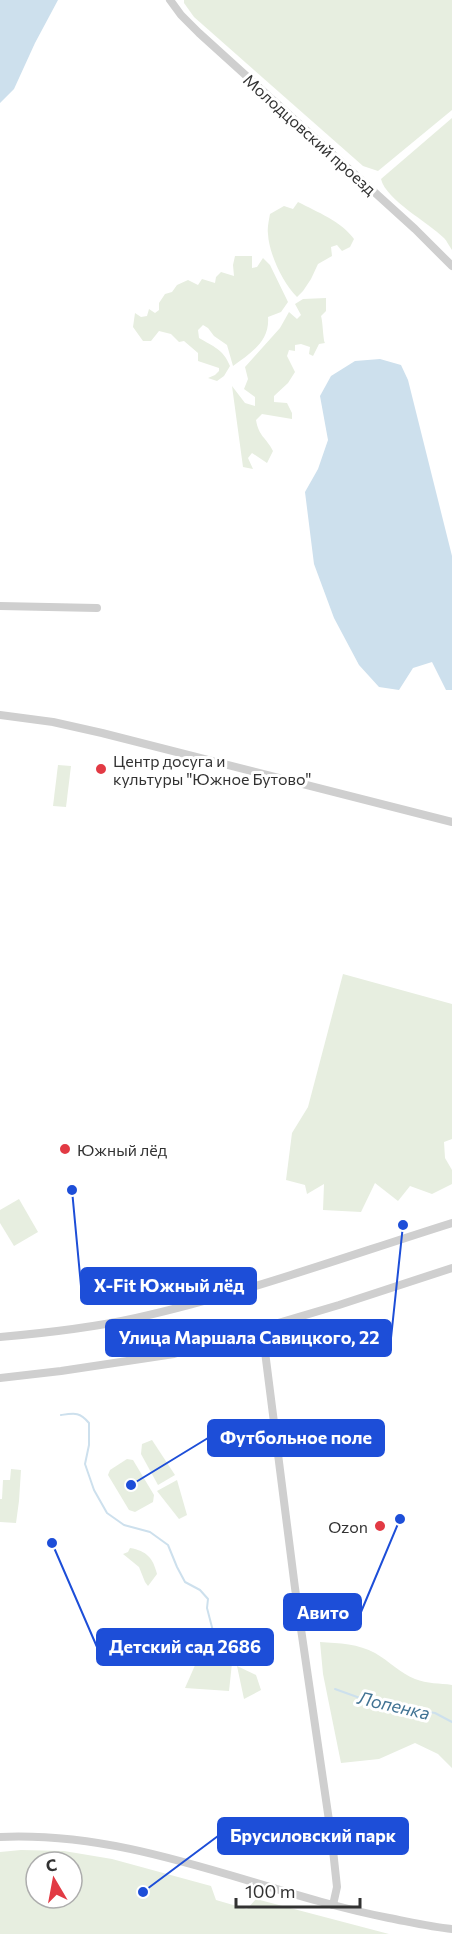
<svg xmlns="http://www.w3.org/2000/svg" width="452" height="1934" viewBox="0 0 452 1934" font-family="Commissioner,sans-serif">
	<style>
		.green { fill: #e7eee0; fill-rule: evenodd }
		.water { fill: #cde0ed }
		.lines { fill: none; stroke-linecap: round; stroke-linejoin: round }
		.stream { stroke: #cde0ed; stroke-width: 2 }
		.minor { stroke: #cfcfcf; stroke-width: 8 }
		.poi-dot { fill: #e23a44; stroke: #fff; stroke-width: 2 }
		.labels { text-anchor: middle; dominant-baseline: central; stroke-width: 6; stroke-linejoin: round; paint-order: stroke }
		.street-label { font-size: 16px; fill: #323232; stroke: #fff }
		.poi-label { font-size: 16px; fill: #323232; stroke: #fff; text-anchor: start }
		.water-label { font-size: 18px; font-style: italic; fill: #407293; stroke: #fff }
		.leader { fill: none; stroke: #1d4ed8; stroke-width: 2 }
		.callout-dot { fill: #1d4ed8; stroke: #fff; stroke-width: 2 }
		.callout { fill: #1d4ed8; stroke: #1d4ed8; stroke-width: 2 }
		.callout-label { font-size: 18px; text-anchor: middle; font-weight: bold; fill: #fff }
	</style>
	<rect width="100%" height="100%" fill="#fff"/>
	<g class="green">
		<path d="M184 0H452V110L378 171 363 166 194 17 184 3Z"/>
		<path d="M452 118V250C449 246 447 241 444 238 428 222 386 200 381 179Z"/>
		<path d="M298 202C317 212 341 221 354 239L350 247 342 251 337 245 331 247 332 256 318 264 311 279 303 291 297 297C283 283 269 254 268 234 267 228 269 220 270 214L284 206 293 209Z"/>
		<path d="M235 256H252V268L257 267 263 258 270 265 288 302 281 312 268 317C270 341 251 353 233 366L227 345 214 336 208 328 203 325 198 330 199 338C214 347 223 349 230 366L224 376 217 381 208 378 215 375 219 371V368L198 361V353L184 341 179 342 171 334 159 331 151 341H143L133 327 135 313 141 317 147 316 149 309 155 313 159 310V303L165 294 172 292 177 285 188 280 198 285 202 279 215 283 216 277 221 272 234 276 233 265Z"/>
		<path d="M326 298V311L321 316C323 322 323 340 325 343L319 344 313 356 309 354 310 347 301 344 295 345V351L289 350 287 356 295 372 288 383 274 396V402L287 403 292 413V419L262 414 256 420C259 437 266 437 273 451L267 463 252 453 248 458 253 469 243 467 232 386 245 403 255 406V397L244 389 248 379 245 367 280 328 289 312 297 319 301 315 295 304 303 299Z"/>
		<path d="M58 765 71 766 66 807 53 806Z"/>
		<path d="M343 974 452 1004V1139L444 1142 445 1158 452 1170V1184L432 1194 410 1186 398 1201 375 1183 361 1212 323 1210 324 1184 307 1194 305 1185 286 1180 292 1133 308 1107Z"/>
		<path d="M19 1199 38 1232 14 1246 0 1223V1210Z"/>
		<path d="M152 1440 175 1475 158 1485 141 1454 142 1444Z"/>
		<path d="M127 1459 133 1460 154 1495 153 1502 135 1512 129 1510 108 1475 110 1470Z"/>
		<path d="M11 1469 21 1470 19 1501 16 1523 0 1522V1499H2L3 1480H10Z"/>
		<path d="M177 1480 187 1515 179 1519 157 1491Z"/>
		<path d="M130 1548C147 1551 153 1558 157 1574L148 1586 145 1582 139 1567 123 1554 128 1552Z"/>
		<path d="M320 1642C339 1643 359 1644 375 1653 389 1661 400 1673 415 1679 427 1684 440 1683 452 1685V1768L438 1754 415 1743 379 1759 341 1763 323 1674Z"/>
		<path d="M200 1654 218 1655 232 1663 229 1691 185 1688Z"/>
		<path d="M237 1666 256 1675 261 1690 244 1699Z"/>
		<path d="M21 1850 64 1851 112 1859 211 1886 216 1900 247 1909 256 1899 389 1934H0V1852ZM36 1862H72V1898H36Z"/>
	</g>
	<g class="water">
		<path d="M0 0H58L35 43 14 89 0 103Z"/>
		<path d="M380 359 401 365 408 380 452 556V690H446L432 662 413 668 399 690 379 687 359 665 334 618 314 564 305 492 318 469 328 440 320 396 331 376 355 361Z"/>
	</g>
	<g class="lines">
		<g class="stream">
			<path d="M61 1415C75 1413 80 1412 89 1423V1445L85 1464 94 1490 107 1513 124 1525 150 1532 168 1545 177 1567 185 1582 200 1590 208 1599 207 1608 214 1635 243 1651"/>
			<path d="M335 1689 371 1702 435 1713 452 1722"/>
		</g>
		<g class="minor">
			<path d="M170 0 181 15 199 33 415 229 452 266"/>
			<path d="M0 606 97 608"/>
			<path d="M0 715 53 722 102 733 452 822"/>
			<path d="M262 1328 295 1588 332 1841 337 1887 333 1905"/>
			<path d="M0 1337C46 1333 91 1328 136 1318 243 1294 347 1256 452 1223"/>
			<path d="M0 1378 61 1371 174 1354 339 1305 452 1268"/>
			<path d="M0 1837C138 1831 257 1892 389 1918 410 1922 431 1927 452 1929"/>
		</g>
	</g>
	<g class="poi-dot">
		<circle cx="101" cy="769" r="6"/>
		<circle cx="65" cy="1149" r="6"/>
		<circle cx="380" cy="1526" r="6"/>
	</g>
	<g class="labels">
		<g class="street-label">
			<text transform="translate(310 134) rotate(42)">Молодцовский проезд</text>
		</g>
		<g class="poi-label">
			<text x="113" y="760">Центр досуга и<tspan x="113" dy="18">культуры "Южное Бутово"</tspan></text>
			<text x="77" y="1149">Южный лёд</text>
			<text x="368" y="1526" text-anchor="end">Ozon</text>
		</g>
		<g class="water-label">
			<text transform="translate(394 1705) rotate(13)">Лопенка</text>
		</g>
	</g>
	<path class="leader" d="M72 1190L81 1286M403 1225L391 1338M131 1485L208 1438M400 1519L361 1612M52 1543L97 1647M143 1892L218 1836"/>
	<g class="callout-dot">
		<circle cx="72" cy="1190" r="6"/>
		<circle cx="403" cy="1225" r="6"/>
		<circle cx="131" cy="1485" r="6"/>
		<circle cx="400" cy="1519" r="6"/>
		<circle cx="52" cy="1543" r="6"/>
		<circle cx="143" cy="1892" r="6"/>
	</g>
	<g class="callout">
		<rect x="81" y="1268" width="175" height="36" rx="6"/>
		<rect x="106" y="1320" width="285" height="36" rx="6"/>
		<rect x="208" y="1420" width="176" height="36" rx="6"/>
		<rect x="284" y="1594" width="77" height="36" rx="6"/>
		<rect x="97" y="1629" width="176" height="36" rx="6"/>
		<rect x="218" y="1818" width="190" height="36" rx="6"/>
	</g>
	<g class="callout-label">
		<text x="169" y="1292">X-Fit Южный лёд</text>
		<text x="249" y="1344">Улица Маршала Савицкого, 22</text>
		<text x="296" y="1444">Футбольное поле</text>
		<text x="323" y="1619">Авито</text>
		<text x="185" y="1653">Детский сад 2686</text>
		<text x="313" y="1842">Брусиловский парк</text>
	</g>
	<g transform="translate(54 1880) rotate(350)"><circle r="28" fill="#ffffff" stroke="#adadad" stroke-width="1.5"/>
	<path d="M0-4.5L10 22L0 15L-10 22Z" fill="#e23a44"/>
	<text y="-9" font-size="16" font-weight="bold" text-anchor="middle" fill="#323232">С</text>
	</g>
	<path d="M236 1898v9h124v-9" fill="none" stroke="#323232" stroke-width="3"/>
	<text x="245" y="1898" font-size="18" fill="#323232" stroke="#ffffff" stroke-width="4.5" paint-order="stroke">100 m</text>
</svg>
